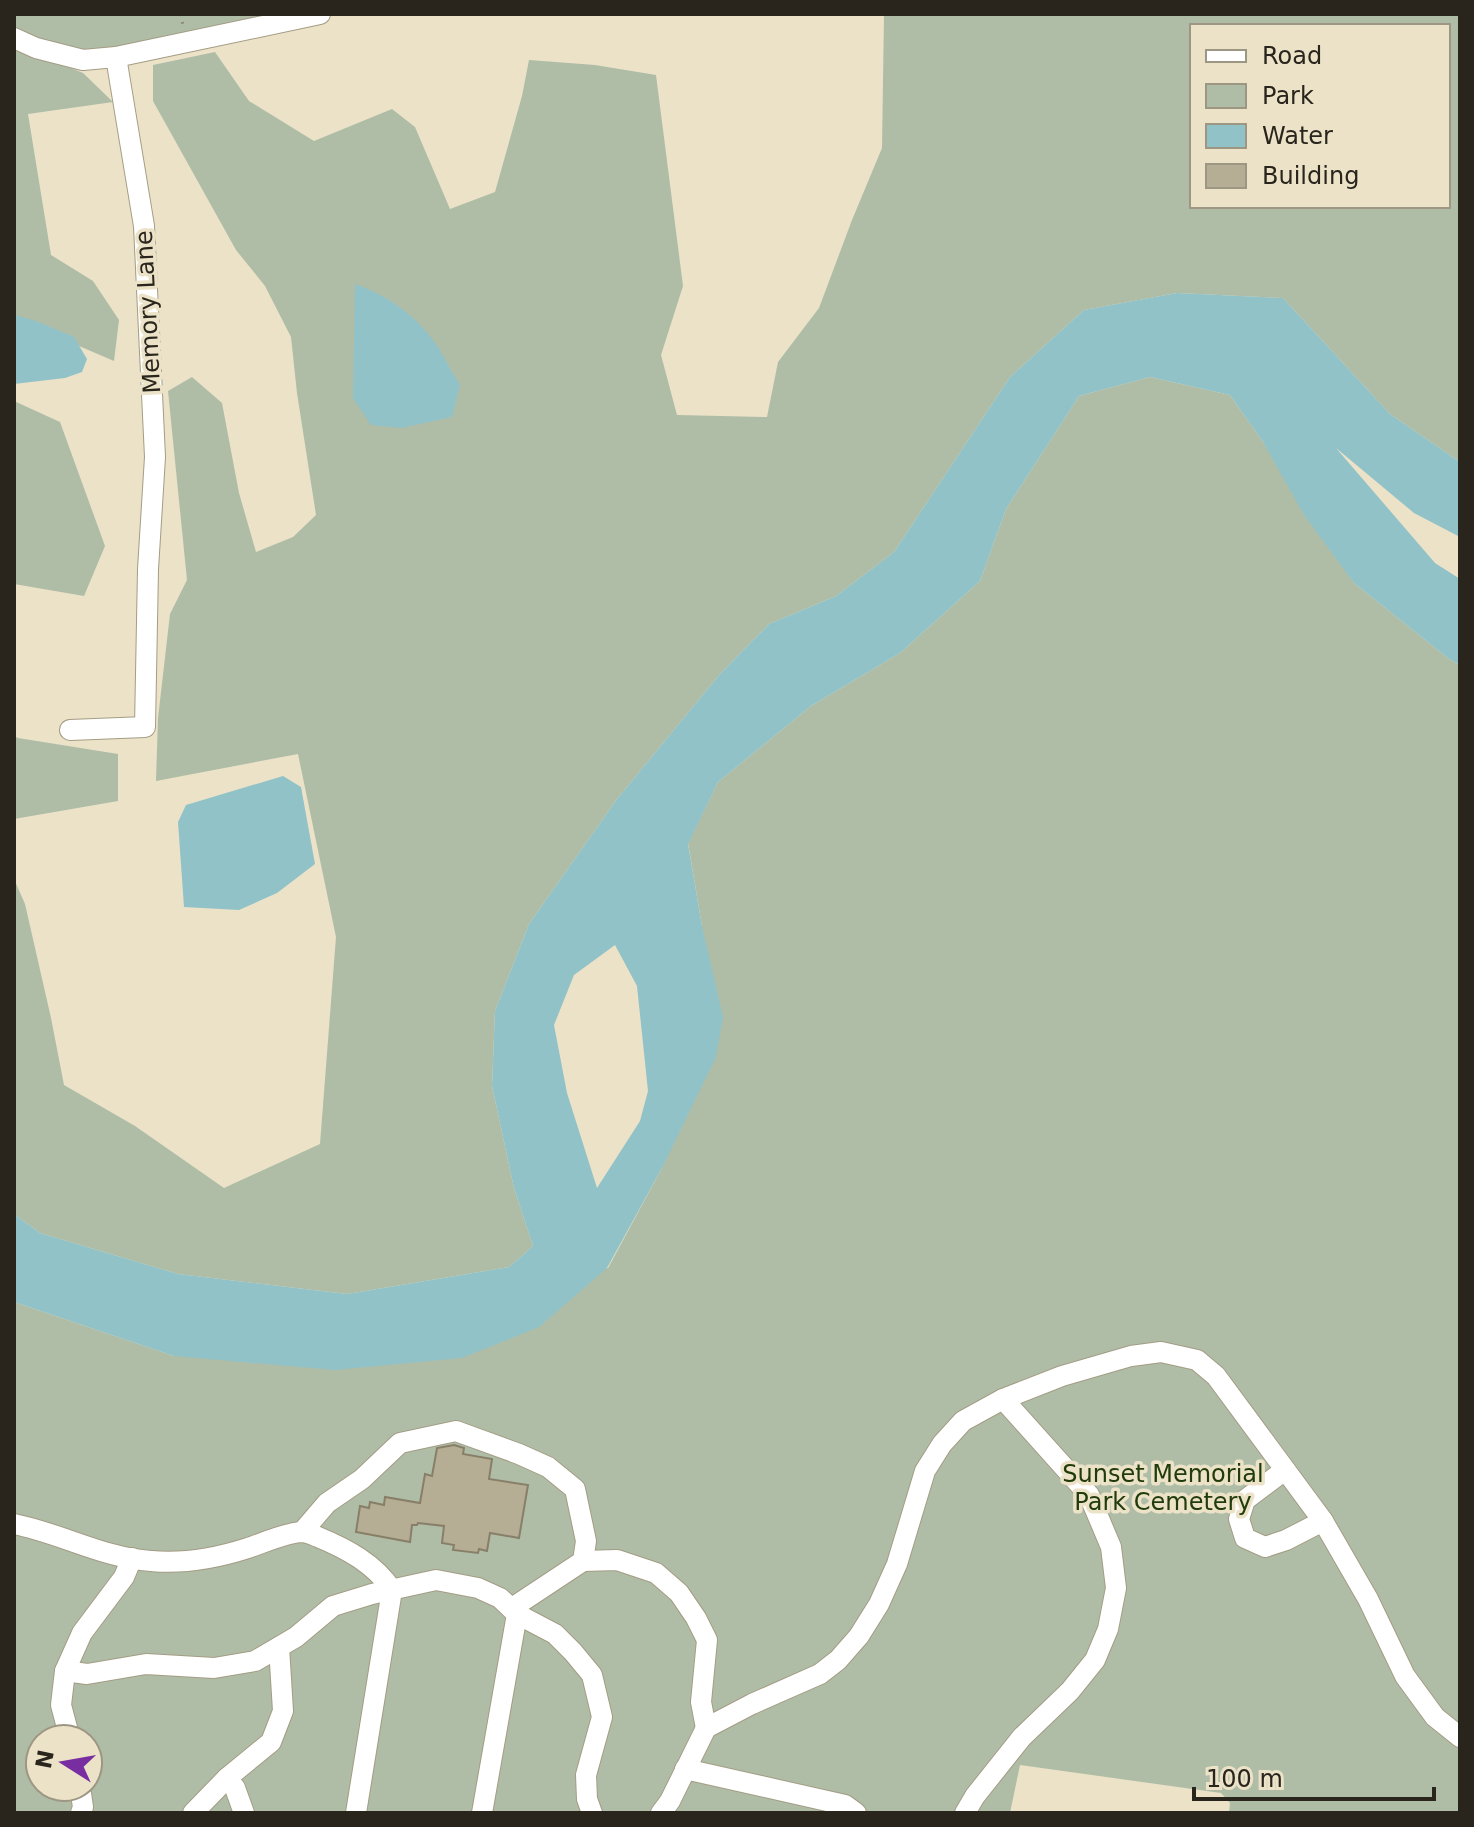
<svg xmlns="http://www.w3.org/2000/svg" width="1474" height="1827" viewBox="0 0 1474 1827" font-family="'DejaVu Sans',sans-serif">
	<style>
		.green { fill: #afbda7; fill-rule: evenodd }
		.water { fill: #91c2c8; fill-rule: evenodd }
		.building { fill: #b6ad95; stroke: #887f68; stroke-width: 2 }
		.lines { fill: none; stroke-linecap: round; stroke-linejoin: round }
		.minor-casing { stroke: #a49c84; stroke-width: 22 }
		.path { stroke: #8f8977; stroke-width: 3; stroke-dasharray: 2 6; stroke-linecap: butt }
		.minor { stroke: #fff; stroke-width: 20 }
		.labels { text-anchor: middle; dominant-baseline: central; stroke-width: 7; stroke-linejoin: round; paint-order: stroke }
		.street-label { font-size: 24px; fill: #29251c; stroke: #ebe2c8 }
		.park-label { font-size: 24px; fill: #213c0a; stroke: #ebe2c8 }
	</style>
	<rect width="100%" height="100%" fill="#ebe2c8"/>
	<g class="green">
		<path d="M14 14H327L90 62 14 35Z"/>
		<path d="M884 14H1460V462L1390 414 1283 298 1177 293 1084 310 1010 377 894 552 836 596 769 624 720 674 617 799 529 924 495 1011 492 1086 514 1188 533 1246 509 1267 347 1294 178 1274 40 1233 14 1214V879L25 904 51 1018 64 1085 135 1126 224 1188 320 1144 336 937 298 754 156 781 158 718 170 614 187 580 168 391 192 377 222 403 239 493 256 552 293 537 316 515 297 393 291 337 265 286 236 250 153 101V65L215 52 249 101 314 141 392 109 415 127 450 209 495 192 522 96 529 60 595 65 656 75 683 286 661 355 677 415 767 417 778 362 819 308 852 220 882 148ZM1192 26H1448V206H1192Z"/>
		<path d="M14 44 83 73 113 102 28 114 51 255 93 281 119 320 114 361 72 343 14 323Z"/>
		<path d="M1150 377 1230 395 1263 442 1354 583 1449 659 1460 665V1813H1229L1230 1803 1221 1793 1020 1765 1010 1813H14V1302L174 1356 608 1268 662 1168 702 926 688 843 718 782 811 706 900 653 980 581 1006 509 1079 396ZM40 1739H88V1787H40Z"/>
		<path d="M14 401 60 422 105 546 84 596 14 584Z"/>
		<path d="M14 736 18 738 118 754V801L14 819Z"/>
	</g>
	<g class="water">
		<path d="M355 284C388 295 419 318 438 347 446 360 452 373 460 385L452 417 401 428 371 425 353 398Z"/>
		<path d="M1177 293 1283 298 1390 414 1460 462V537L1414 513 1336 448 1435 563 1460 579V665L1449 659 1354 583 1304 515 1263 442 1230 395 1150 377 1079 396 1006 509 980 581 900 653 811 706 718 782 688 844 702 926 723 1017 716 1057 662 1168 607 1268 539 1327 462 1358 335 1370 174 1356 14 1302V1214L40 1233 178 1274 347 1294 509 1267 533 1246 514 1188 492 1086 495 1011 529 924 617 799 720 674 769 624 836 596 894 552 1010 377 1084 310ZM615 945 637 986 648 1091 640 1121 597 1188 567 1093 554 1025 574 975Z"/>
		<path d="M14 315 36 321 74 337 87 359 82 372 65 378 14 384Z"/>
		<path d="M283 776 301 787 315 864 277 893 239 910 184 907 178 822 186 805Z"/>
	</g>
	<path class="building" d="M454 1445 464 1448 463 1454 492 1459 489 1479 528 1485 519 1538 490 1533 487 1551 479 1549 478 1553 453 1550 454 1545 442 1543 444 1526 418 1523 417 1525H412L410 1542 356 1532 360 1506 369 1508 370 1502 384 1505 385 1497 420 1503 425 1474 432 1476 437 1448Z"/>
	<g class="lines">
		<g class="minor-casing">
			<g id="minor">
				<path d="M14 38 36 48 83 60 116 57 320 14"/>
				<path d="M70 730 145 727 148 569 155 457 144 226 116 57"/>
				<path d="M1285 1470 1245 1500 1239 1519 1245 1538 1265 1547 1286 1540 1323 1521"/>
				<path d="M14 1524C60 1533 103 1558 151 1561 183 1564 217 1558 248 1548 263 1543 285 1533 301 1532 307 1532 313 1535 318 1537 347 1549 375 1564 392 1590L356 1813"/>
				<path d="M303 1531 327 1503 362 1479 400 1443 456 1431 519 1454 548 1467 575 1489 586 1541 583 1561 512 1608"/>
				<path d="M583 1561 617 1560 656 1573 679 1593 696 1618 707 1640 701 1702 706 1728 752 1704 820 1674 838 1660 859 1636 879 1604 897 1564 925 1471 942 1444 963 1421 1003 1399 1062 1376 1131 1356 1161 1352 1197 1360 1216 1376 1323 1521 1368 1599 1405 1676 1435 1717 1460 1737"/>
				<path d="M517 1614 555 1634 573 1652 592 1675 602 1717 586 1775 587 1799 592 1813"/>
				<path d="M65 1671 87 1674 146 1664 214 1668 255 1661 296 1637 333 1606 372 1594 436 1580 478 1588 500 1598 517 1614 482 1813"/>
				<path d="M70 1739 61 1705 65 1671 82 1633 124 1577 132 1558"/>
				<path d="M685 1769 845 1805 856 1813"/>
				<path d="M227 1778 271 1742 283 1711 279 1647"/>
				<path d="M80 1787 83 1807 81 1813"/>
				<path d="M193 1813 227 1778 235 1788 244 1813"/>
				<path d="M661 1813 670 1801 706 1728"/>
				<path d="M965 1813 975 1796 1022 1737 1070 1691 1095 1660 1108 1629 1116 1588 1111 1547 1089 1495 1003 1399"/>
			</g>
		</g>
		<path class="path" d="M181 14 183 26"/>
		<use href="#minor" class="minor"/>
	</g>
	<g class="labels">
		<g class="street-label">
			<text transform="translate(148 312) rotate(-93)">Memory Lane</text>
		</g>
		<g class="park-label">
			<text x="1163" y="1474">Sunset Memorial<tspan x="1163" dy="28">Park Cemetery</tspan></text>
		</g>
	</g>
	<rect width="1474" height="1827" fill="none" stroke="#29251c" stroke-width="32"/>
	<rect x="1190" y="24" width="260" height="184" fill="#ebe2c8" stroke="#9d9683" stroke-width="2"/>
	<rect x="1206" y="50" width="40" height="12" fill="#ffffff" stroke="#9d9683" stroke-width="2"/>
	<text x="1262" y="64" font-size="24" fill="#29251c">Road</text>
	<rect x="1206" y="84" width="40" height="24" fill="#afbda7" stroke="#9d9683" stroke-width="2"/>
	<text x="1262" y="104" font-size="24" fill="#29251c">Park</text>
	<rect x="1206" y="124" width="40" height="24" fill="#91c2c8" stroke="#9d9683" stroke-width="2"/>
	<text x="1262" y="144" font-size="24" fill="#29251c">Water</text>
	<rect x="1206" y="164" width="40" height="24" fill="#b6ad95" stroke="#9d9683" stroke-width="2"/>
	<text x="1262" y="184" font-size="24" fill="#29251c">Building</text>
	<g transform="translate(64 1763) rotate(281)"><circle r="38" fill="#ebe2c8" stroke="#9d9683" stroke-width="2"/>
	<path d="M0-6L14 30L0 20L-14 30Z" fill="#782ea0"/>
	<text y="-12" font-size="22" font-weight="bold" text-anchor="middle" fill="#29251c">N</text>
	</g>
	<path d="M1194 1787v12h240v-12" fill="none" stroke="#29251c" stroke-width="4"/>
	<text x="1206" y="1787" font-size="24" fill="#29251c" stroke="#ebe2c8" stroke-width="6" paint-order="stroke">100 m</text>
</svg>
